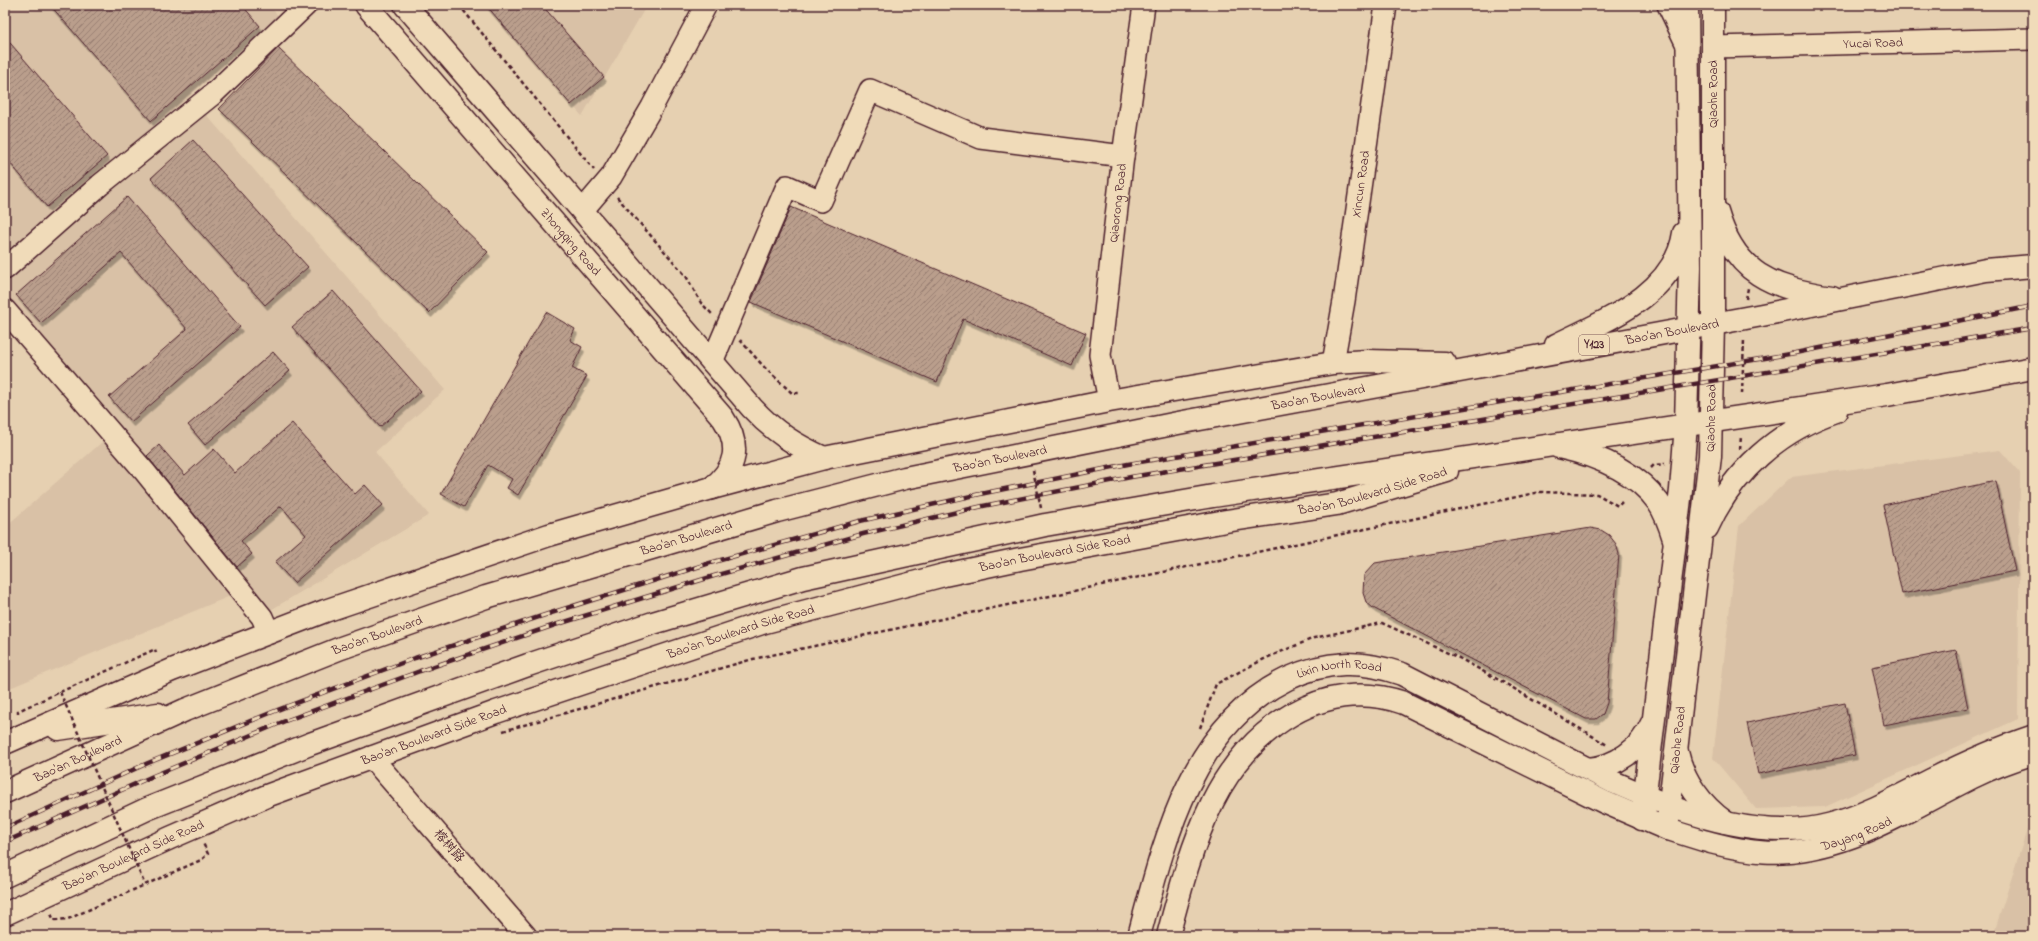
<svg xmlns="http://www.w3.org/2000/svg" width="2038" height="941" viewBox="0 0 2038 941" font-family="'Indie Flower','LXGW WenKai TC',sans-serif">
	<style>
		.built { fill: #d9c1a6 }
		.building { fill: url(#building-hatch); stroke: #4a1f2b; filter: url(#shadow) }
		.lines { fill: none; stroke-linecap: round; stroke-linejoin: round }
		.minor-casing { stroke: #4a1f2b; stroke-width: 24 }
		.major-casing { stroke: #4a1f2b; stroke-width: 25 }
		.path { stroke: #4a1f2b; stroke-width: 2.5; stroke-dasharray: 4 3; stroke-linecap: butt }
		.minor { stroke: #f0dbb9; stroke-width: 21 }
		.major { stroke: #f0dbb9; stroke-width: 22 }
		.rail-casing { stroke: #4a1f2b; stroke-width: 4.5 }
		.rail { stroke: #f0dbb9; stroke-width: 3; stroke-dasharray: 9; stroke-linecap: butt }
		.path-bridge { stroke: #4a1f2b; stroke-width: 2.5; stroke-dasharray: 4 3; stroke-linecap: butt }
		.labels { text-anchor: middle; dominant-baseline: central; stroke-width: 3; stroke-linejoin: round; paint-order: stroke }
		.shield { fill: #f0dbb9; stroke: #7c5756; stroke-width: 1 }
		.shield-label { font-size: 12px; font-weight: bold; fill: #4a1f2b }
		.street-label { font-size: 13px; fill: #4a1f2b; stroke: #f0dbb9 }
	</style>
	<defs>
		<pattern id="building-hatch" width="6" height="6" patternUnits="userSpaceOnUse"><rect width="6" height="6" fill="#ba9e8c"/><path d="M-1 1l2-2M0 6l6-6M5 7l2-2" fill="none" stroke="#998073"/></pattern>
		<filter id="shadow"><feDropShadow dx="2.5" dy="4.5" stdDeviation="0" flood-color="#0004"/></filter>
	</defs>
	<rect width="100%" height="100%" fill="#e6d0b1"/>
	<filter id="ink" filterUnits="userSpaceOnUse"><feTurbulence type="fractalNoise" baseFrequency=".025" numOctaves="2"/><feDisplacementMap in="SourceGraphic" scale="8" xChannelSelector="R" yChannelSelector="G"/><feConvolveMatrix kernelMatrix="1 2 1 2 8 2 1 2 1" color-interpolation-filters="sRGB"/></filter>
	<g filter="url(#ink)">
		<g class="built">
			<path d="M5 5H269L280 18 5 255Z"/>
			<path d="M483 5H647L582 116Z"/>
			<path d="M203 111 445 390 375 452 429 515 264 614 127 446 120 426 5 304V277Z"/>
			<path d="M109 436 235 594 5 690V527Z"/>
			<path d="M2000 450 2020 473 2018 719 1825 807 1756 809 1713 758 1739 526 1791 477Z"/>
			<path d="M2033 811V936H1993Z"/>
		</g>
		<g class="building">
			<path d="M50 5H242L260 26 151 121Z"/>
			<path d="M486 5H542L604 77 571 105Z"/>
			<path d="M5 37 107 156 47 207 5 157Z"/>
			<path d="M278 48 488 252 429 313 219 109Z"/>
			<path d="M193 140 308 267 265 305 151 178Z"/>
			<path d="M127 197 240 327 131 422 109 397 187 329 121 253 41 323 16 295Z"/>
			<path d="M791 207 1086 333 1072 366 963 319 937 382 751 302Z"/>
			<path d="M333 291 421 391 380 427 292 327Z"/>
			<path d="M546 312 575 329 570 340 582 347 572 368 587 376 518 495 507 488 512 479 488 465 464 507 441 494Z"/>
			<path d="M273 352 290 371 205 445 188 425Z"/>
			<path d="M292 423 355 494 365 485 383 505 294 583 275 562 306 535 281 506 241 541 252 554 237 567 147 456 159 445 185 475 214 449 235 473Z"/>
			<path d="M1996 481 2015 571 1902 594 1883 505Z"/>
			<path d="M1591 528 1601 530 1609 535 1616 544 1619 554 1607 703 1603 714 1596 719H1586L1373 608 1366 602 1363 593 1364 575 1375 563Z"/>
			<path d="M1956 650 1968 708 1884 725 1872 667Z"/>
			<path d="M1845 703 1855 755 1758 774 1747 723Z"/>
		</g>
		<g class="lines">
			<g class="minor-casing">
				<g id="minor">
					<path d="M1668 5 1688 47"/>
					<path id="s1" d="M1713 47 2033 39"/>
					<path d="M582 211 611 177 652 107 706 5"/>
					<path d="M5 269 100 185 213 94 306 5"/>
					<path d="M5 310 145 472 262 617 269 633"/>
					<path d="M712 362 787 186 821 201 870 90 981 138 1123 156"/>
					<path id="s2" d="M1333 363 1344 301 1386 5"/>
					<path id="s3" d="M1109 401 1100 355 1123 156 1144 5"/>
					<path d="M371 757 526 936"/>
					<path d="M1669 806C1719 824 1778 838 1830 824 1865 815 1898 796 1930 780 1964 763 1997 748 2033 736"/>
					<path id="s4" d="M1667 829C1698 839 1731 850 1764 852 1844 856 1908 809 1976 776 1994 767 2014 760 2033 754"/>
				</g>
			</g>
			<g class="major-casing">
				<g id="major">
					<path id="s5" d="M366 5 723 418C741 445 737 468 712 488"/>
					<path d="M405 5 752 408C774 432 795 445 824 458"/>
					<path d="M1717 212C1735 274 1772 288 1832 297"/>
					<path d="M1556 345C1604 321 1675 295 1684 233"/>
					<path d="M1559 447C1595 455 1635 470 1658 502 1666 513 1670 526 1674 539"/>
					<path d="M1707 528C1732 472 1779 430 1836 411"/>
					<path d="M58 729 158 714"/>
					<path d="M5 743 172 670 325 611 549 535 712 488 824 458 1109 401 1333 363 1368 361 1445 363"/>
					<path d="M1677 752C1683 780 1701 805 1725 822"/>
					<path d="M1588 769C1616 767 1641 749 1652 723"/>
					<path id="s6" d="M5 792 185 710 341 648 486 597 777 511 905 478 1178 423 1762 315 1986 270 2033 266"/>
					<path d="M1642 819 1681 490 1686 424 1690 267 1687 5"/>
					<path d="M5 876 147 809 310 744 528 665 653 623 803 578 1045 525 1213 496 1887 395 2033 368"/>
					<path id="s7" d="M5 914 170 838 269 795 496 712 765 622 944 575 1020 559 1226 521 1337 504 1447 471"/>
					<path id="s8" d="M1139 936C1164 841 1191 726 1287 679 1327 660 1361 660 1402 674L1613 782 1657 801"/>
					<path id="s9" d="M1168 936C1180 890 1192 844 1213 801 1249 729 1323 675 1404 703L1604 802 1667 829 1710 456 1713 324V5"/>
				</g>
			</g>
			<g class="path">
				<path d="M459 5 594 170"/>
				<path d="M617 197 686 276 701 303 713 315"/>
				<path d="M1746 299 1748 288"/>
				<path d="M740 340 765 368 792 393H799"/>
				<path d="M1742 394 1744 339"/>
				<path d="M1740 449 1741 436"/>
				<path d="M1651 468 1654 465 1665 464"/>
				<path d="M1033 470 1041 508"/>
				<path d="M18 714V711L151 651 155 649 156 653"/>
				<path d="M1200 728 1216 684 1266 658 1314 638 1382 623 1459 658 1508 685 1607 745"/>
				<path d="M503 731 753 659 1540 492 1597 494 1618 506 1622 502"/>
				<path d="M51 914 54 920 68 919 201 860 208 854 203 843"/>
			</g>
			<use href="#minor" class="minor"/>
			<use href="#major" class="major"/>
			<g class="rail-casing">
				<g id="rail">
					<path d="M5 828 148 763 280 709 415 658 551 613 710 563 860 521 980 494 1128 464 1795 353 2033 306"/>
					<path d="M5 842 153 776 285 721 420 671 555 625 714 576 863 534 983 506 1131 477 2033 328"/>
				</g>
			</g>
			<use href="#rail" class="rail"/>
			<path class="path-bridge" d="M60 692 145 885"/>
		</g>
	</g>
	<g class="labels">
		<rect class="shield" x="1579" y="335" width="30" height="20" rx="3"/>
		<g class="shield-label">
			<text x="1594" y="345">Y123</text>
		</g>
		<g class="street-label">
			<text stroke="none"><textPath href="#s1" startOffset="160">Yucai Road</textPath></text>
			<text transform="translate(1713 94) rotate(-90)">Qiaohe Road</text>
			<text stroke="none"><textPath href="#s2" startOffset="181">Xincun Road</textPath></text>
			<text stroke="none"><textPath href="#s3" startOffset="200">Qiaorong Road</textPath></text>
			<text stroke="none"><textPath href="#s5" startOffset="313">Zhongqing Road</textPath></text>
			<text stroke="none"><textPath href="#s6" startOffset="1736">Bao'an Boulevard</textPath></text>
			<text stroke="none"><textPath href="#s6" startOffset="1376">Bao'an Boulevard</textPath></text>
			<text stroke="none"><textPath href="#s9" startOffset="1083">Qiaohe Road</textPath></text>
			<text stroke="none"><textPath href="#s6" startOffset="1052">Bao'an Boulevard</textPath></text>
			<text stroke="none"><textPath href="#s7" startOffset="1437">Bao'an Boulevard Side Road</textPath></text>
			<text stroke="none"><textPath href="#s6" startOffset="728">Bao'an Boulevard</textPath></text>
			<text stroke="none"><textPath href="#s7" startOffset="1113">Bao'an Boulevard Side Road</textPath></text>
			<text stroke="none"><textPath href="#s7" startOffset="789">Bao'an Boulevard Side Road</textPath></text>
			<text stroke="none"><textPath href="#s6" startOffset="404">Bao'an Boulevard</textPath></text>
			<text stroke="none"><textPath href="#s8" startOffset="361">Lixin North Road</textPath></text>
			<text stroke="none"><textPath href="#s7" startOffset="465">Bao'an Boulevard Side Road</textPath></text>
			<text stroke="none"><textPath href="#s9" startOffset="759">Qiaohe Road</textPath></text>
			<text stroke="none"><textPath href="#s6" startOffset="80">Bao'an Boulevard</textPath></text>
			<text stroke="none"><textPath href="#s4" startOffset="195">Dayang Road</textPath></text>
			<text transform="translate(449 846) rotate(49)">榕树路</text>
			<text stroke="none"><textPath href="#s7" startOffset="141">Bao'an Boulevard Side Road</textPath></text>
		</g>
	</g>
	<rect width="2038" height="941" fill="none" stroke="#f0dbb9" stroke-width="20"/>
	<rect x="10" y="10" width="2018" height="921" fill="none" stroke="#4a1f2b" stroke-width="1.5" filter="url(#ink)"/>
</svg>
